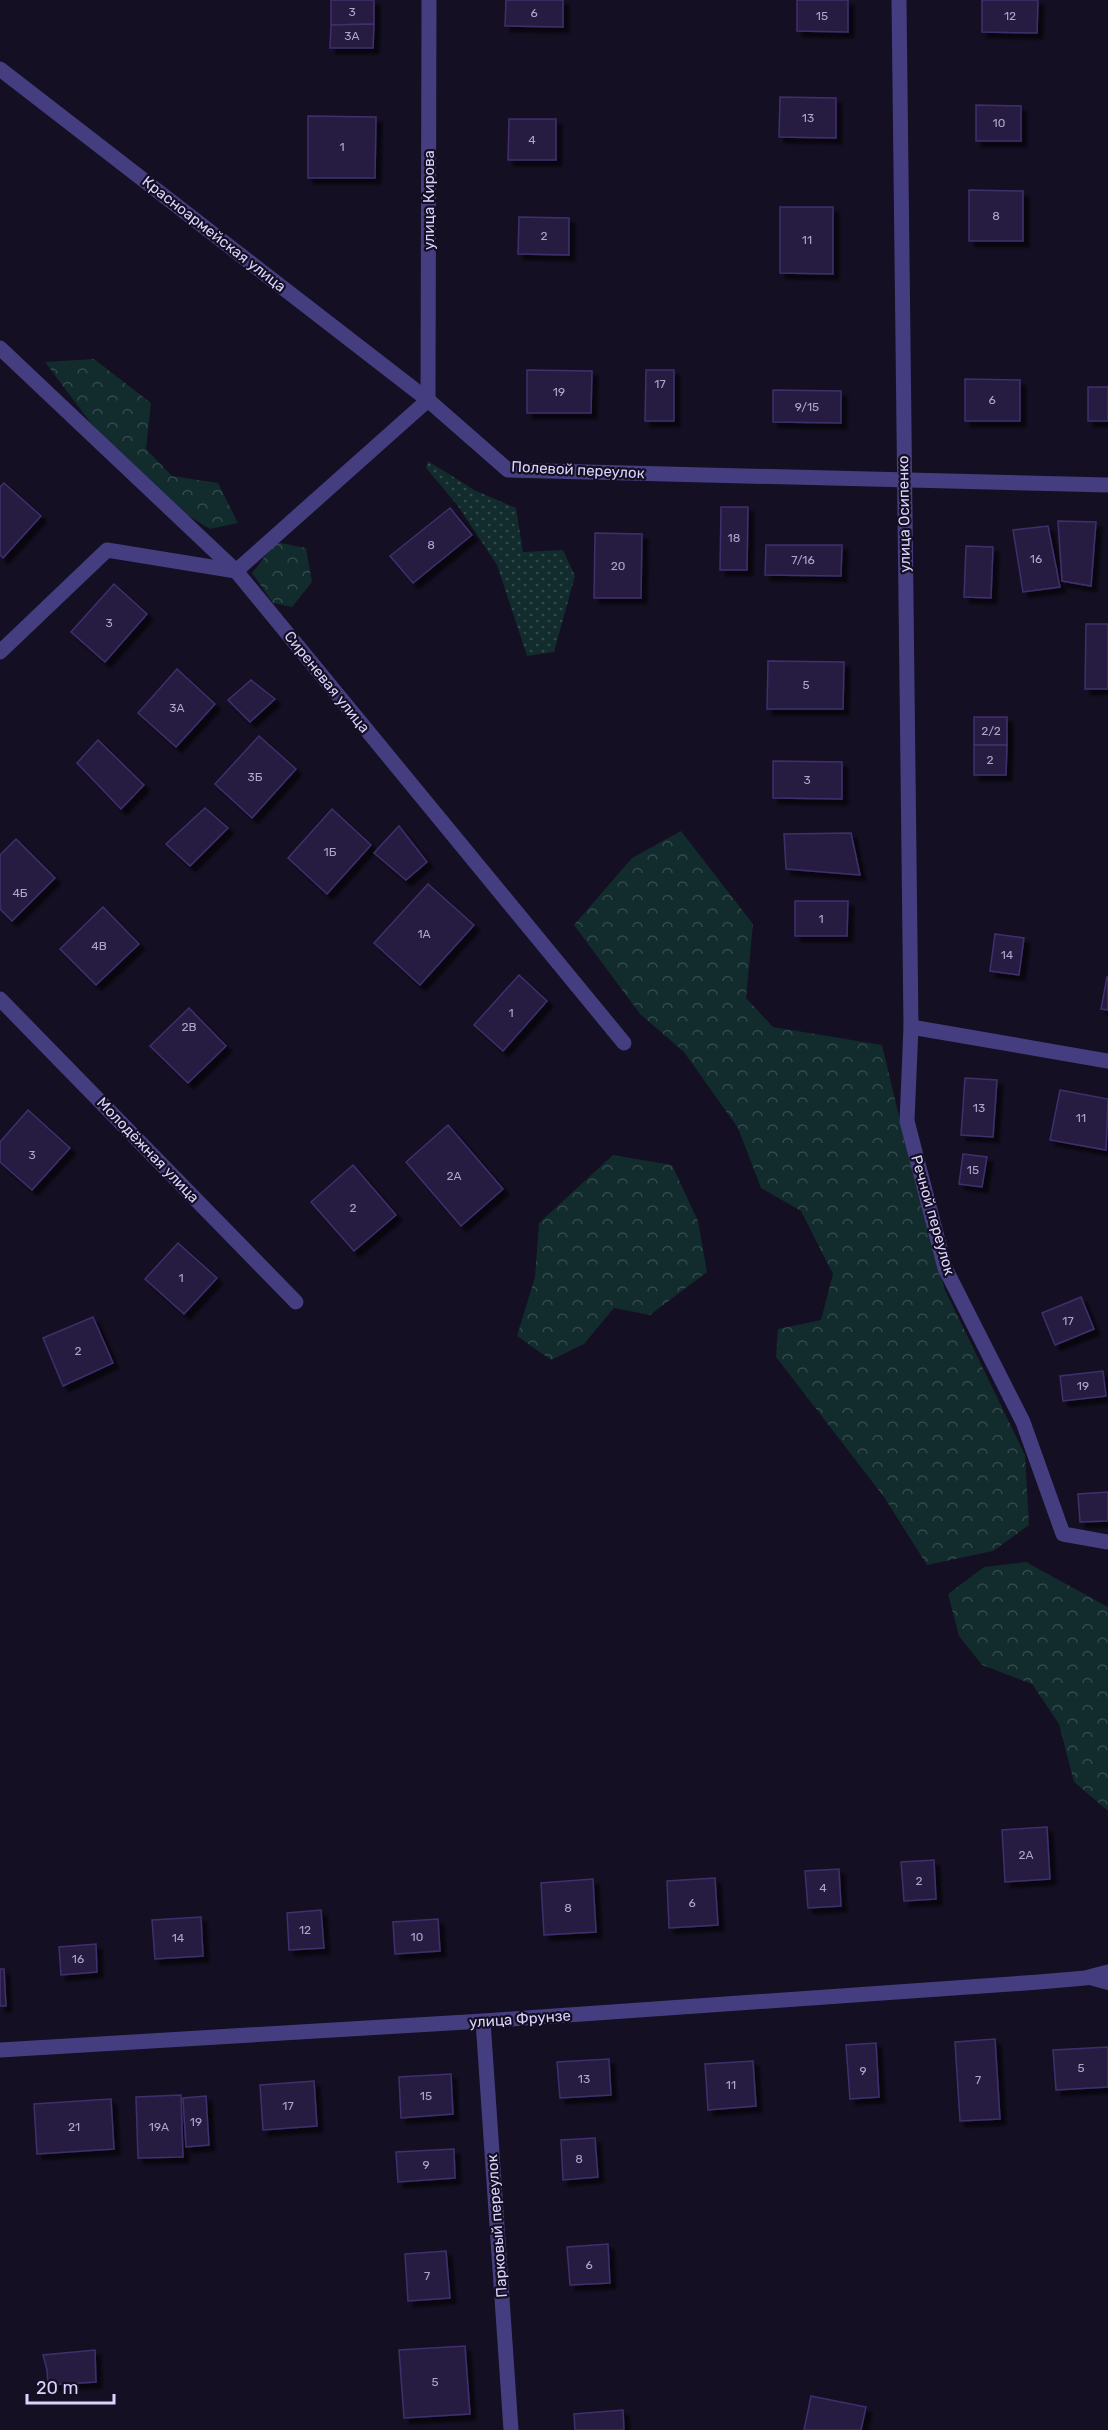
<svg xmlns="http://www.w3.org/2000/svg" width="1108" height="2430" viewBox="0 0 1108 2430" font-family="Rubik,sans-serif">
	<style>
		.grass { fill: url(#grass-dots) }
		.forest { fill: url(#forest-crowns) }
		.building { fill: #271c42; stroke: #402f6d; stroke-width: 1.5; filter: url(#shadow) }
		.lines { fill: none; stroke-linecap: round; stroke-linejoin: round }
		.lane { stroke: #443d7f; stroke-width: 12 }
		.street { stroke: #443d7f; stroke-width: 15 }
		.labels { text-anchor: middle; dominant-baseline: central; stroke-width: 4.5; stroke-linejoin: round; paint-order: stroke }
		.number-label { font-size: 12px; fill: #aea5ce }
		.street-label { font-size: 15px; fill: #dbd3fd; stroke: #140f22 }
	</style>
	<defs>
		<pattern id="grass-dots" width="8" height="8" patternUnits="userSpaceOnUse" patternTransform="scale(1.5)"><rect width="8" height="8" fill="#122b2c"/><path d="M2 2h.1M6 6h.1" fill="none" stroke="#34494c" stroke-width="1.8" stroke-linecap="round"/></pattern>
		<pattern id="forest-crowns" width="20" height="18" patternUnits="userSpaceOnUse" patternTransform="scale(1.5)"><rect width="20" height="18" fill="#122b2c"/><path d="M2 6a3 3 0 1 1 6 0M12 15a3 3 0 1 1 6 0" fill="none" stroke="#34494c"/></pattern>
		<filter id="shadow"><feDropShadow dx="5.5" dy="5.5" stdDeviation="1.5" flood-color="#0009"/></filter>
	</defs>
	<rect width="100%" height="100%" fill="#140f22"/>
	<path class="grass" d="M428 461 476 491 516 508 523 552 563 550 575 576 554 652 527 656 497 565 458 506 426 468Z"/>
	<g class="forest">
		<path d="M94 359 151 403 146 449 172 476 218 483 238 523 210 529 161 499 90 422 45 362Z"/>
		<path d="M276 542 306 548 312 582 292 607 273 603 252 573Z"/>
		<path d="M681 831 753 924 746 998 773 1027 882 1045 914 1179 945 1290 1025 1455 1029 1525 993 1551 927 1565 884 1497 776 1357 778 1329 821 1320 833 1274 801 1211 761 1188 738 1128 684 1052 640 1014 574 925 632 858Z"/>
		<path d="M613 1155 672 1165 698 1221 707 1272 650 1315 614 1308 584 1344 551 1360 517 1336 535 1277 539 1223Z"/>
		<path d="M1026 1562 1108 1607V1811L1074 1782 1059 1724 1032 1684 982 1665 959 1636 948 1594 984 1567Z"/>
	</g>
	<g class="building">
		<path d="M331 0H374V24L331 25Z"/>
		<path d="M506 0H563V27L505 26Z"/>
		<path d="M797 0H848V32L797 31Z"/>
		<path d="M982 0H1038L1037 33 982 32Z"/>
		<path d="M374 24 373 48H330L331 25Z"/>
		<path d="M780 97 836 98V138L779 137Z"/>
		<path d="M976 105 1021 106V141H976Z"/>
		<path d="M308 116 376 117 375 178H308Z"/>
		<path d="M509 119H556V160H508Z"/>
		<path d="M969 190 1023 191V241H969Z"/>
		<path d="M780 207H833V274L780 273Z"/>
		<path d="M519 217 569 218V255L518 254Z"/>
		<path d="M527 370 592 371 591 413H527Z"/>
		<path d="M646 370H674V421H645Z"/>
		<path d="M965 379 1020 380V421H965Z"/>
		<rect x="1088" y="387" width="20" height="34"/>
		<path d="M773 390 841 391V423L773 422Z"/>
		<path d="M4 483 41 516 3 558 0 555V487Z"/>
		<path d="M721 507H748L747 570H720Z"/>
		<path d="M450 508 472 535 413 583 390 556Z"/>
		<path d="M1058 521 1096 522 1091 586 1062 581Z"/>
		<path d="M1048 526 1060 587 1023 592 1013 530Z"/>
		<path d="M595 533 642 534 641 598H594Z"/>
		<path d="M766 545H842L841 576 765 575Z"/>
		<path d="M966 546 993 547 991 598 964 597Z"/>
		<path d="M114 584 147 614 105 662 71 632Z"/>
		<path d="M1086 624H1108V689H1085Z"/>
		<path d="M768 661 844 662 843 709H767Z"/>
		<path d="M177 669 215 704 176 747 138 713Z"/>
		<path d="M251 680 275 699 250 722 228 700Z"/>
		<rect x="974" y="717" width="33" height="28"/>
		<path d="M259 736 296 769 252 818 215 784Z"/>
		<path d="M98 740 144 785 121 809 77 763Z"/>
		<path d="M974 745H1007L1006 775H974Z"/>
		<path d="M773 761 842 762V799L773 798Z"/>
		<path d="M205 808 228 828 190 866 166 844Z"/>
		<path d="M332 809 371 845 327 894 288 858Z"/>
		<path d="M399 826 427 862 406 880 374 853Z"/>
		<path d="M851 833 860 875 786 869 784 834Z"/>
		<path d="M16 839 55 878 12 921 0 909V855Z"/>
		<path d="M428 884 474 925 420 985 374 943Z"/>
		<path d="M795 901H848L847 936H795Z"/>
		<path d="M103 907 139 944 96 985 60 949Z"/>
		<path d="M995 934 1024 938 1019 975 990 971Z"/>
		<path d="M519 975 547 1001 503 1051 474 1025Z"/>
		<path d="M1107 977 1108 978V1010L1101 1009Z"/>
		<path d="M189 1008 226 1046 188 1083 150 1046Z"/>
		<path d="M965 1078 997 1080 993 1137 961 1135Z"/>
		<path d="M1060 1090 1108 1099 1106 1150 1050 1140Z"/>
		<path d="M28 1110 70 1148 32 1190 0 1162V1142Z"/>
		<path d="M448 1125 503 1189 461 1226 406 1162Z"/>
		<path d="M963 1154 987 1157 982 1187 959 1184Z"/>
		<path d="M353 1165 396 1215 354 1251 311 1202Z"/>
		<path d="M178 1243 217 1278 184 1314 145 1279Z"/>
		<path d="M1081 1297 1094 1329 1055 1345 1042 1313Z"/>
		<path d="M93 1317 113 1363 63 1386 43 1338Z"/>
		<path d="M1103 1371 1106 1396 1063 1401 1060 1376Z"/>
		<path d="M1108 1492V1521L1080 1522 1078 1494Z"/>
		<path d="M1047 1827 1050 1879 1005 1882 1002 1830Z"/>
		<path d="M934 1860 936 1899 904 1901 901 1862Z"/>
		<path d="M839 1869 841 1906 808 1908 805 1871Z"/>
		<path d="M715 1878 718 1925 669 1928 667 1881Z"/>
		<path d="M593 1879 596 1932 544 1935 541 1883Z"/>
		<path d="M321 1910 324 1948 289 1950 287 1913Z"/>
		<path d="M201 1917 203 1956 155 1959 152 1920Z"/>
		<path d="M438 1919 440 1951 395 1954 393 1922Z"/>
		<path d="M96 1944 97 1972 61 1975 59 1947Z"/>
		<path d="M0 1969H4L6 2006H0Z"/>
		<path d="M995 2039 1000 2119 960 2121 955 2042Z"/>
		<path d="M876 2043 879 2097 850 2099 846 2045Z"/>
		<path d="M1108 2047V2087L1056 2090 1053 2050Z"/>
		<path d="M609 2059 611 2095 560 2098 557 2062Z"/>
		<path d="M753 2061 756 2106 708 2110 705 2064Z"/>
		<path d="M451 2074 453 2114 401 2118 399 2077Z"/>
		<path d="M314 2081 317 2126 263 2130 260 2085Z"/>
		<path d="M181 2095 183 2157 138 2158 136 2097Z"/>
		<path d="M206 2096 209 2145 186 2147 183 2098Z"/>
		<path d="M111 2099 114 2149 37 2154 34 2104Z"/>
		<path d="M595 2138 598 2177 563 2180 561 2140Z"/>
		<path d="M454 2149 455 2178 398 2182 396 2152Z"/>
		<path d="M608 2244 610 2283 570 2285 567 2247Z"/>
		<path d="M446 2251 450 2298 408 2301 405 2254Z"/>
		<path d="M465 2346 470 2414 404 2418 399 2350Z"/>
		<path d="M95 2350 96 2382 48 2385 47 2370 43 2355Z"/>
		<path d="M811 2396 866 2407 861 2430H804Z"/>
		<path d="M623 2410 624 2430H575L574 2414Z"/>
	</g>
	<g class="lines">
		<path class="lane" d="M1086 1978 1108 1984"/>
		<g class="street">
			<path d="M899 0 911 1027 907 1121 945 1268 1023 1422 1063 1534 1108 1542"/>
			<path d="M0 69 428 400"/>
			<path d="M0 348 236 571 624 1043"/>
			<path d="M428 400 429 0"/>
			<path d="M0 652 107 550 236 571 428 400 508 470 1108 485"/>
			<path d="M0 999 296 1302"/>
			<path d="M911 1027 1108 1061"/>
			<path d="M483 2021 511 2430"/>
			<path d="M0 2050 483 2021 1039 1982 1085 1978 1108 1972"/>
		</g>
	</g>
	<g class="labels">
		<g class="number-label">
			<text x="352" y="12">3</text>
			<text x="534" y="13">6</text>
			<text x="822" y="16">15</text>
			<text x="1010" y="16">12</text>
			<text x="352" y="36">3А</text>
			<text x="808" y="118">13</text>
			<text x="999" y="123">10</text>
			<text x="532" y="140">4</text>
			<text x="342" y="147">1</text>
			<text x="996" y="216">8</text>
			<text x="544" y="236">2</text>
			<text x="807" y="240">11</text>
			<text x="660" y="384">17</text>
			<text x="559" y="392">19</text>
			<text x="992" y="400">6</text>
			<text x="807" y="407">9/15</text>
			<text x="734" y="538">18</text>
			<text x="431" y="545">8</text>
			<text x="1036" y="559">16</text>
			<text x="803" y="560">7/16</text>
			<text x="618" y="566">20</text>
			<text x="109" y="623">3</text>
			<text x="806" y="685">5</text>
			<text x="177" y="708">3А</text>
			<text x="991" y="731">2/2</text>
			<text x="990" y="760">2</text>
			<text x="255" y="777">3Б</text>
			<text x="807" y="780">3</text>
			<text x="330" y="852">1Б</text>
			<text x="20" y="893">4Б</text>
			<text x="821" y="919">1</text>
			<text x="424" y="934">1А</text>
			<text x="99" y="946">4В</text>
			<text x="1007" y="955">14</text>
			<text x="511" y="1013">1</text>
			<text x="189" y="1027">2В</text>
			<text x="979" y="1108">13</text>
			<text x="1081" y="1118">11</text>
			<text x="32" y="1155">3</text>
			<text x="973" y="1170">15</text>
			<text x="454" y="1176">2А</text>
			<text x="353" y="1208">2</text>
			<text x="181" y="1278">1</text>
			<text x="1068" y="1321">17</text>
			<text x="78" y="1351">2</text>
			<text x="1083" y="1386">19</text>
			<text x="1026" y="1855">2А</text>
			<text x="919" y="1881">2</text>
			<text x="823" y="1888">4</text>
			<text x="692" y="1903">6</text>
			<text x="568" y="1908">8</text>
			<text x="305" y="1930">12</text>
			<text x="417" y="1937">10</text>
			<text x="178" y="1938">14</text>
			<text x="78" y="1959">16</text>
			<text x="1081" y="2068">5</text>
			<text x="863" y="2071">9</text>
			<text x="584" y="2079">13</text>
			<text x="978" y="2080">7</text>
			<text x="731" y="2085">11</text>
			<text x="426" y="2096">15</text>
			<text x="288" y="2106">17</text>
			<text x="196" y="2122">19</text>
			<text x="74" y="2127">21</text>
			<text x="159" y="2127">19А</text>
			<text x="579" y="2159">8</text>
			<text x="426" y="2165">9</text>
			<text x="589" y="2265">6</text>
			<text x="427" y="2276">7</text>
			<text x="435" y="2382">5</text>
		</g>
		<g class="street-label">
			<text transform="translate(429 200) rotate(-90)">улица Кирова</text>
			<text transform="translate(214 234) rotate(38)">Красноармейская улица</text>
			<text transform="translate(578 470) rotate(3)">Полевой переулок</text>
			<text transform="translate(904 514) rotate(-91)">улица Осипенко</text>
			<text transform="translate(327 682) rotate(51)">Сиреневая улица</text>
			<text transform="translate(148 1150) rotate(46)">Молодёжная улица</text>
			<text transform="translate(933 1215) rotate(74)">Речной переулок</text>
			<text transform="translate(520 2019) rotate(-4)">улица Фрунзе</text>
			<text transform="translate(497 2226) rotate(-94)">Парковый переулок</text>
		</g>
	</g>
	<path d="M27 2394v9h87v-9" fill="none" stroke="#dbd3fd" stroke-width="3"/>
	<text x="36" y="2394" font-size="18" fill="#dbd3fd" stroke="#140f22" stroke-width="4.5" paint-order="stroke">20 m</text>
</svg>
